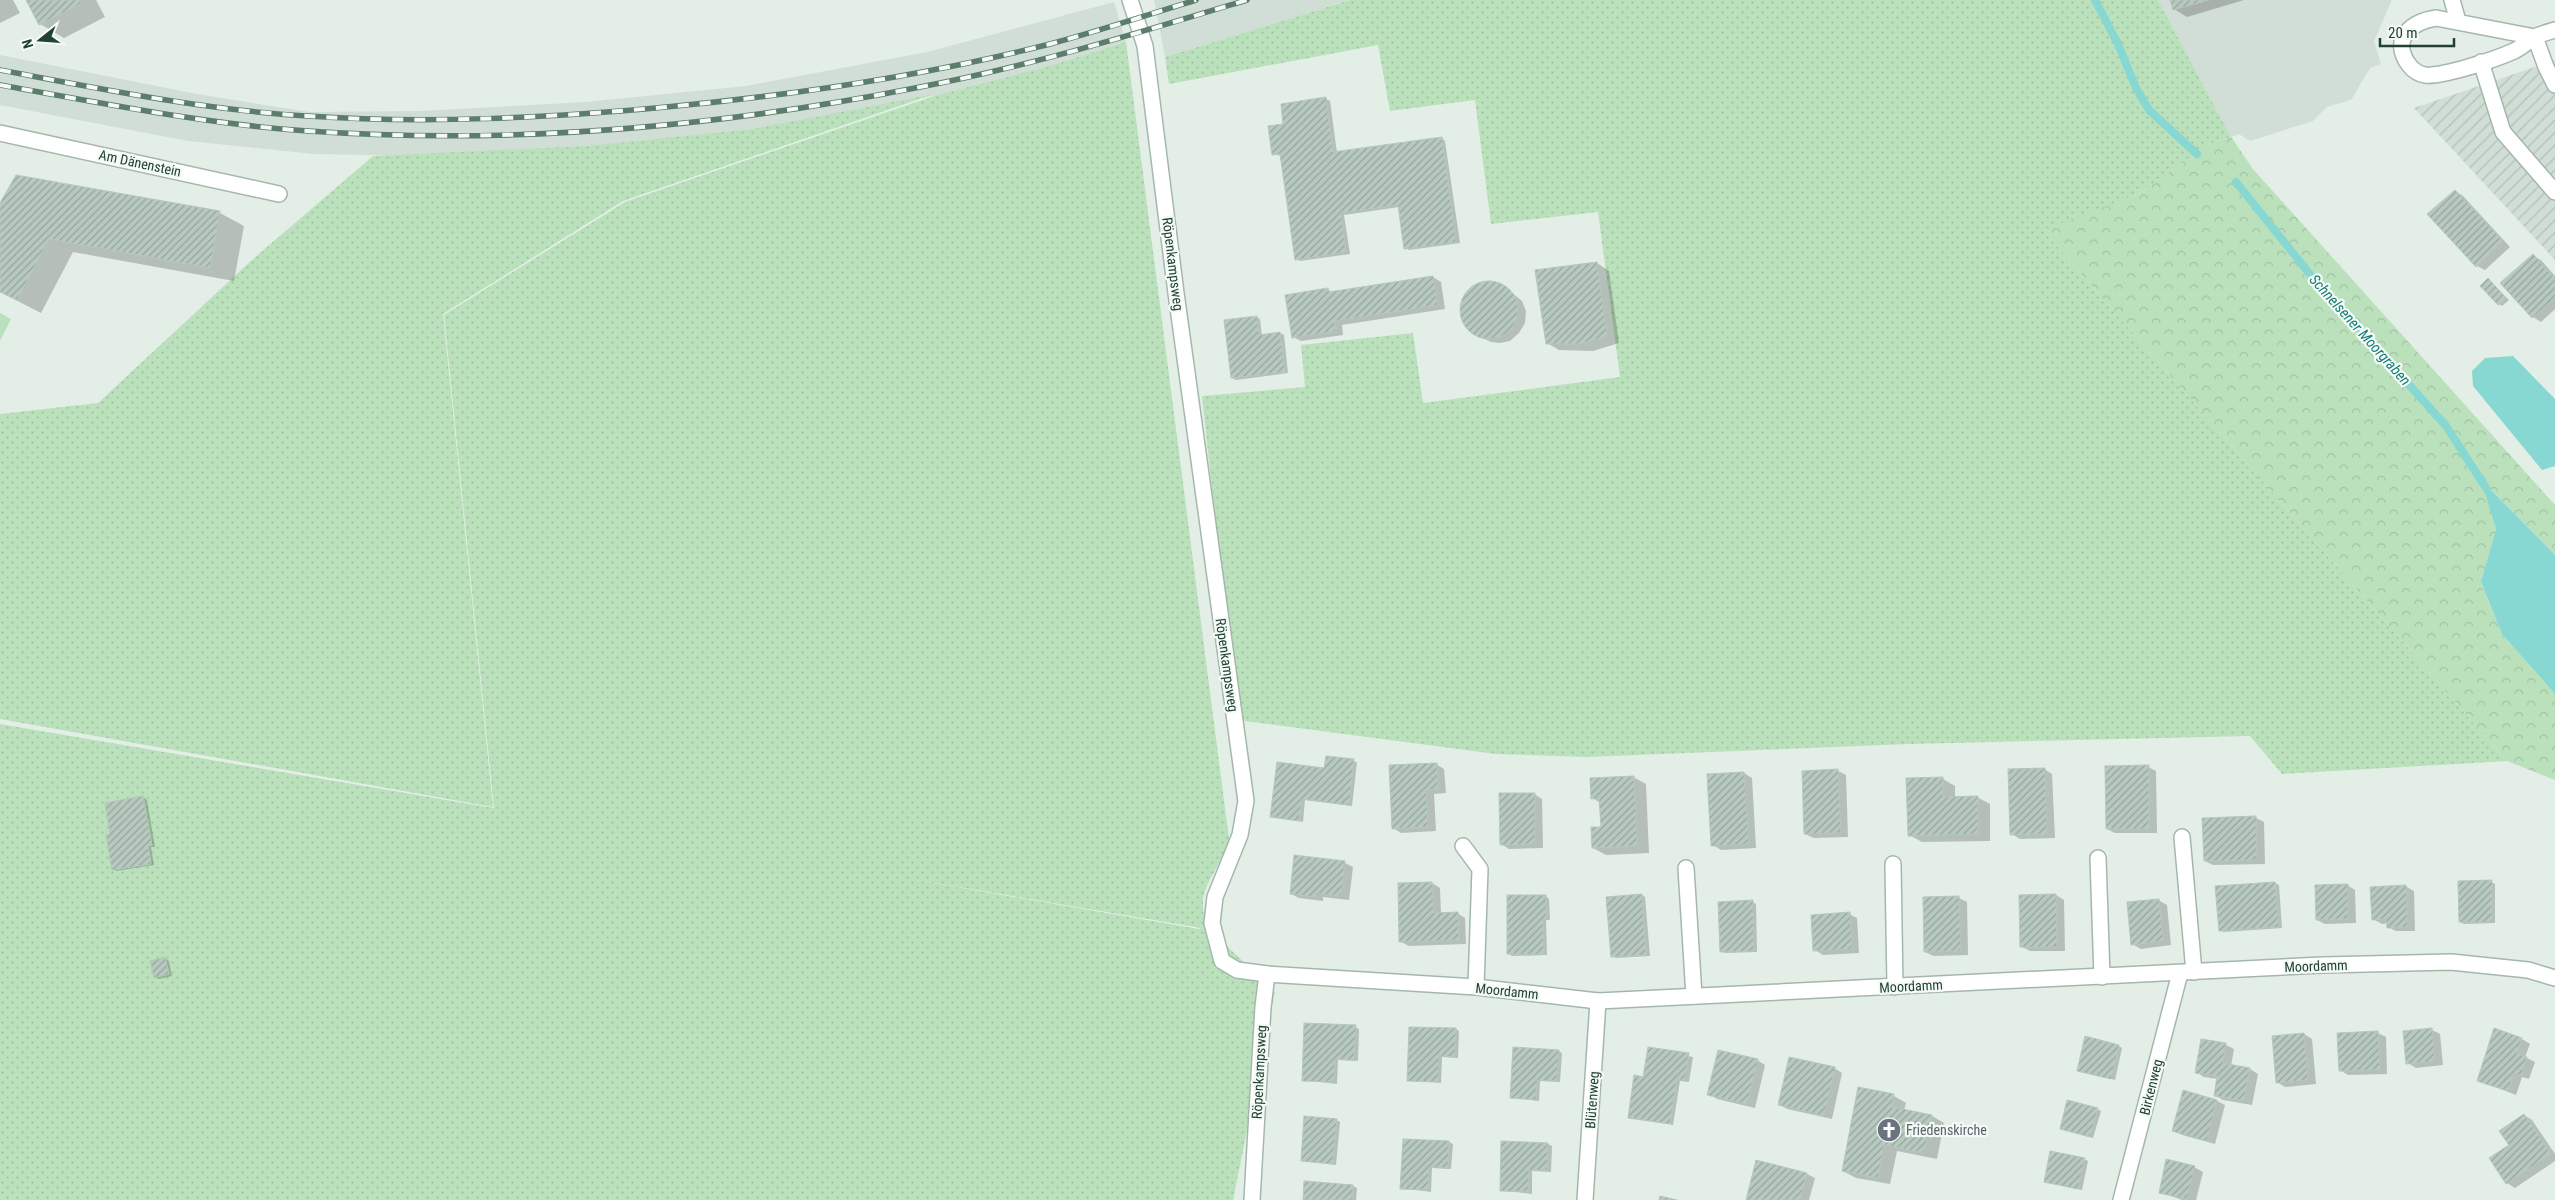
<svg xmlns="http://www.w3.org/2000/svg" width="2555" height="1200" viewBox="0 0 2555 1200" font-family="'Roboto Condensed',sans-serif">
	<style>
		.built { fill: #d1ded5 }
		.industrial { fill: url(#industrial-furrows) }
		.grass { fill: url(#grass-dots); fill-rule: evenodd }
		.forest { fill: url(#forest-crowns) }
		.pitch { fill: #bbe1bc }
		.water { fill: #87d7d2 }
		.shadow { fill: #0003 }
		.lines { fill: none; stroke-linecap: round; stroke-linejoin: round }
		.stream { stroke: #87d7d2; stroke-width: 8 }
		.building { fill: url(#building-hatch); stroke: #b5c8bc }
		.minor-casing { stroke: #a5b7ad; stroke-width: 18 }
		.minor { stroke: #fff; stroke-width: 15 }
		.rail-casing { stroke: #5c7d6c; stroke-width: 5.5 }
		.rail { stroke: #f4faf6; stroke-width: 4; stroke-dasharray: 11; stroke-linecap: butt }
		.labels { text-anchor: middle; dominant-baseline: central; stroke-width: 4.5; stroke-linejoin: round; paint-order: stroke }
		.street-label { font-size: 14px; fill: #214131; stroke: #f4faf6 }
		.worship-label { font-size: 14px; fill: #5b616d; stroke: #f4faf6; text-anchor: start }
		.water-label { font-size: 15px; font-style: italic; fill: #167d78; stroke: #f4faf6 }
	</style>
	<defs>
		<pattern id="industrial-furrows" width="10" height="10" patternUnits="userSpaceOnUse" patternTransform="scale(1.25)"><rect width="10" height="10" fill="#d1ded5"/><path d="M-1 1l2-2M0 10L10 0M9 11l2-2" fill="none" stroke="#b3c0b7"/></pattern>
		<pattern id="grass-dots" width="8" height="8" patternUnits="userSpaceOnUse" patternTransform="scale(1.25)"><rect width="8" height="8" fill="#bbe1bc"/><path d="M2 2h.1M6 6h.1" fill="none" stroke="#a0c2a2" stroke-width="1.8" stroke-linecap="round"/></pattern>
		<pattern id="forest-crowns" width="20" height="18" patternUnits="userSpaceOnUse" patternTransform="scale(1.25)"><rect width="20" height="18" fill="#bbe1bc"/><path d="M2 6a3 3 0 1 1 6 0M12 15a3 3 0 1 1 6 0" fill="none" stroke="#a0c2a2"/></pattern>
		<pattern id="building-hatch" width="6" height="6" patternUnits="userSpaceOnUse" patternTransform="scale(1.25)"><rect width="6" height="6" fill="#b8c9bf"/><path d="M-1 1l2-2M0 6l6-6M5 7l2-2" fill="none" stroke="#95a59c"/></pattern>
	</defs>
	<rect width="100%" height="100%" fill="#e3eee7"/>
	<g class="built">
		<path d="M1154 0H1350L1165 57Z"/>
		<path d="M2158 0H2392L2374 41 2381 64 2370 68 2351 100 2327 107 2313 121 2250 141 2239 134 2231 137Z"/>
		<path d="M1114 2 1126 42 1049 66 937 95 755 130 588 147 428 156 314 154 188 141 0 105V55L197 94 309 112 421 111 586 102 746 86 927 52Z"/>
	</g>
	<path class="industrial" d="M2555 60V260L2414 108Z"/>
	<g class="grass">
		<path d="M1350 0H2158L2231 137 2210 144 2138 194 2044 231 2507 761 2282 774 2250 736 1909 744 1587 757 1496 754 1237 720 1202 396 1305 387 1301 345 1413 333 1423 403 1620 377 1598 212 1491 224 1475 100 1390 111 1378 45 1169 84 1165 57Z"/>
		<path d="M1126 42 1229 839C1221 873 1191 888 1208 928L1275 992 1233 1200H0V724L494 808 444 315 625 202 937 95 1049 66ZM916 880H917L1201 928 1199 929Z"/>
		<path d="M934 94 623 201 443 314 493 807 0 719V414L98 403 253 259 373 156 587 146 753 129Z"/>
	</g>
	<path class="forest" d="M2231 137 2253 169 2555 505V555L2482 481 2496 529 2481 583 2502 634 2555 694V780L2507 761 2043 230 2138 194 2210 144Z"/>
	<path class="pitch" d="M0 313 11 319 0 341Z"/>
	<g class="water">
		<path d="M2513 356 2555 399V466L2542 470 2473 386 2472 371 2485 358Z"/>
		<path d="M2481 480 2555 555V694L2502 634 2481 582 2496 529Z"/>
	</g>
	<g class="shadow">
		<path d="M0 0H13L20 13 0 23Z"/>
		<path d="M28 0H96L105 17 64 38 40 24Z"/>
		<path d="M2172 0H2244L2187 17 2174 9Z"/>
		<path d="M1326 99 1330 101 1337 153 1442 138 1445 141 1460 243 1409 250 1405 248 1399 207 1344 215 1350 254 1300 261 1296 259 1282 156 1273 154 1285 125Z"/>
		<path d="M17 176 220 213 244 226 234 281 73 252 41 313 0 292V207Z"/>
		<path d="M2455 191 2463 196 2510 247 2485 270 2477 266Z"/>
		<path d="M2533 256 2541 260 2555 276V309L2541 322 2533 317 2502 283Z"/>
		<path d="M1597 263 1609 271 1619 343 1593 351 1559 350 1547 343Z"/>
		<path d="M1433 277 1441 282 1445 309 1342 325 1343 335 1301 341 1293 337 1328 290 1333 292Z"/>
		<path d="M2488 280 2509 300 2502 306 2499 304Z"/>
		<path d="M1487 282 1506 288 1522 301 1526 311 1525 323 1519 333 1510 341 1500 343 1491 342 1473 333 1466 326 1462 312 1463 301 1468 292 1477 285Z"/>
		<path d="M1256 317 1260 319 1262 336 1280 333 1284 335 1288 373 1236 380 1232 378Z"/>
		<path d="M1327 757 1357 762 1352 806 1305 800 1303 822 1272 816 1325 769Z"/>
		<path d="M1436 764 1444 769 1446 793 1434 794 1436 831 1401 833 1393 828Z"/>
		<path d="M2148 767 2156 771 2157 833H2115L2107 829Z"/>
		<path d="M2044 769 2052 774 2055 838 2020 839 2012 834Z"/>
		<path d="M1838 771 1846 775 1848 837 1814 838 1805 834 1803 772Z"/>
		<path d="M1744 773 1752 778 1756 848 1721 850 1713 845 1709 775Z"/>
		<path d="M1633 777 1646 784 1649 853 1606 855 1593 848 1602 828 1601 803 1592 798Z"/>
		<path d="M1943 779 1955 786V798L1977 797 1990 804V841L1922 842 1909 835Z"/>
		<path d="M1534 794 1542 799 1543 848 1509 849 1501 844Z"/>
		<path d="M143 797 147 800 155 847H151L154 865 116 871 113 869 112 835Z"/>
		<path d="M2256 818 2264 822 2265 864 2213 865 2205 861Z"/>
		<path d="M1295 857 1345 863 1353 867 1349 900 1323 897V901L1299 898 1291 894Z"/>
		<path d="M2491 882 2495 884V923L2464 924 2460 922Z"/>
		<path d="M1432 883 1440 888 1441 914 1457 913 1465 918 1466 944 1409 946 1401 942 1399 884Z"/>
		<path d="M2275 883 2279 885 2282 928 2224 932 2220 930 2217 887Z"/>
		<path d="M2347 885 2355 890 2356 923 2325 924 2317 920Z"/>
		<path d="M2405 886 2414 891 2415 931H2396L2388 927V923L2382 924 2373 919Z"/>
		<path d="M1642 895 1645 897 1650 956 1616 958 1612 956Z"/>
		<path d="M2056 895 2064 900 2065 951H2030L2022 947Z"/>
		<path d="M1546 896 1549 899 1550 920H1546L1547 955 1512 956 1509 954Z"/>
		<path d="M1959 898 1967 902 1968 955 1934 956 1925 952 1924 899Z"/>
		<path d="M2158 900 2167 905 2171 945 2141 949 2132 944Z"/>
		<path d="M1752 902 1756 904 1757 952 1725 953 1721 951Z"/>
		<path d="M1849 914 1857 918 1859 953 1823 955 1815 950Z"/>
		<path d="M165 958 169 961 172 976 159 979 155 977Z"/>
		<path d="M1355 1027 1359 1029 1358 1061 1338 1060 1337 1084 1303 1080Z"/>
		<path d="M1456 1029 1459 1031 1458 1058 1442 1057 1441 1083 1408 1080Z"/>
		<path d="M2432 1030 2440 1034 2443 1065 2416 1068 2408 1063Z"/>
		<path d="M2378 1033 2386 1037 2387 1074 2348 1075 2340 1070Z"/>
		<path d="M2304 1034 2312 1039 2316 1084 2285 1087 2277 1082Z"/>
		<path d="M2522 1039 2530 1044 2525 1057 2535 1062 2529 1079 2522 1077 2516 1095 2478 1080Z"/>
		<path d="M2202 1040 2226 1045 2234 1049 2231 1066 2250 1069 2258 1074 2252 1105 2223 1100 2215 1095 2218 1079 2204 1077 2196 1072Z"/>
		<path d="M2119 1046 2122 1048 2115 1080 2078 1070Z"/>
		<path d="M1649 1048 1693 1057 1689 1082 1680 1081 1673 1125 1629 1117 1644 1078Z"/>
		<path d="M1558 1051 1562 1053 1560 1082 1540 1081 1539 1101 1511 1097Z"/>
		<path d="M1757 1060 1765 1065 1755 1108 1717 1099 1709 1094Z"/>
		<path d="M1834 1068 1842 1073 1832 1119 1787 1109 1779 1104Z"/>
		<path d="M2184 1092 2217 1101 2225 1105 2215 1144 2182 1135 2174 1131Z"/>
		<path d="M1894 1096 1906 1103 1904 1111 1932 1116 1944 1123 1937 1159 1897 1151 1890 1184 1856 1178 1843 1171Z"/>
		<path d="M2097 1109 2101 1111 2093 1138 2061 1128Z"/>
		<path d="M2524 1115 2532 1120 2555 1154V1161L2515 1188 2507 1183 2511 1145Z"/>
		<path d="M1336 1120 1340 1122 1336 1165 1302 1161Z"/>
		<path d="M1449 1142 1453 1144 1451 1169 1432 1168 1431 1192 1402 1188Z"/>
		<path d="M1502 1142 1548 1144 1552 1146 1551 1172 1532 1171V1194L1501 1190Z"/>
		<path d="M2084 1159 2088 1161 2082 1190 2045 1182Z"/>
		<path d="M2194 1167 2203 1172 2196 1200H2182L2160 1192Z"/>
		<path d="M1807 1174 1815 1178 1809 1200H1747Z"/>
		<path d="M1353 1186 1357 1188 1356 1200H1304Z"/>
	</g>
	<g class="lines">
		<g class="stream">
			<path d="M2095 0 2118 44 2136 88 2149 110 2197 154"/>
			<path d="M2236 182 2309 273 2446 426 2486 488"/>
		</g>
	</g>
	<g class="building">
		<path d="M26 0H80L82 3 39 25Z"/>
		<path d="M2170 0H2209L2173 10Z"/>
		<path d="M1326 97 1333 152 1442 137 1456 242 1404 249 1398 205 1341 213 1346 252 1295 260 1280 154 1272 155 1268 126 1283 124 1281 104Z"/>
		<path d="M16 175 220 211 210 268 49 239 17 300 0 292V203Z"/>
		<path d="M2455 190 2503 241 2476 267 2427 214Z"/>
		<path d="M2533 254 2555 279V298L2532 318 2500 283Z"/>
		<path d="M1597 262 1607 336 1579 344H1546L1535 270Z"/>
		<path d="M1433 276 1438 305 1334 321 1336 331 1292 338 1285 295 1328 288 1329 292Z"/>
		<path d="M2488 278 2506 298 2498 305 2480 286Z"/>
		<circle cx="1489" cy="310" r="29"/>
		<path d="M1257 316 1259 335 1280 332 1285 372 1231 378 1224 320Z"/>
		<path d="M1326 756 1354 759 1349 805 1302 799 1299 821 1270 817 1277 762 1324 768Z"/>
		<path d="M1437 763 1438 789 1426 790 1428 827 1392 829 1389 765Z"/>
		<path d="M2149 765V829H2106L2105 766Z"/>
		<path d="M2045 768 2047 834 2010 835 2008 769Z"/>
		<path d="M1838 769 1841 833 1804 834 1802 771Z"/>
		<path d="M1744 772 1749 844 1711 846 1707 774Z"/>
		<path d="M1634 776 1637 846 1592 848 1591 827H1601L1599 798 1591 799 1590 778Z"/>
		<path d="M1943 777V797L1978 796V834L1908 836 1906 778Z"/>
		<path d="M1499 793H1535V844L1500 845Z"/>
		<path d="M143 796 152 845 148 846 151 864 112 870 106 835 110 834 105 803Z"/>
		<path d="M2256 816 2257 860 2204 861 2202 818Z"/>
		<path d="M1294 855 1345 861 1341 896 1315 893V897L1290 894Z"/>
		<path d="M2492 880V922H2459L2458 881Z"/>
		<path d="M1432 882 1434 913 1458 912 1459 940 1399 942 1398 883Z"/>
		<path d="M2275 882 2279 927 2219 931 2215 886Z"/>
		<path d="M2348 884V919L2316 920 2315 885Z"/>
		<path d="M2406 885 2408 927 2387 928 2386 919 2372 920 2370 887Z"/>
		<path d="M1642 894 1646 955 1611 957 1606 897Z"/>
		<path d="M2056 894 2057 947H2020L2019 895Z"/>
		<path d="M1507 895H1546V919H1543L1544 954H1507Z"/>
		<path d="M1959 896 1961 951 1924 952 1923 897Z"/>
		<path d="M2159 899 2163 941 2131 945 2127 902Z"/>
		<path d="M1753 900 1754 951 1720 952 1718 902Z"/>
		<path d="M1850 912 1852 949 1813 951 1811 915Z"/>
		<path d="M165 957 169 974 154 978 150 961Z"/>
		<path d="M1304 1023 1356 1025 1354 1060 1335 1059 1334 1082 1302 1081Z"/>
		<path d="M1409 1027 1456 1028 1455 1057 1439 1056 1438 1082 1407 1081Z"/>
		<path d="M2432 1028 2435 1061 2406 1064 2403 1031Z"/>
		<path d="M2494 1028 2522 1038 2517 1053 2527 1057 2521 1076 2514 1073 2508 1091 2477 1081Z"/>
		<path d="M2378 1031 2380 1070 2339 1071 2337 1033Z"/>
		<path d="M2304 1033 2308 1080 2276 1083 2272 1036Z"/>
		<path d="M2085 1036 2119 1045 2111 1079 2077 1071Z"/>
		<path d="M2201 1039 2226 1043 2223 1063 2250 1068 2244 1101 2214 1096 2217 1076 2195 1073Z"/>
		<path d="M1513 1047 1559 1050 1557 1081 1537 1080 1536 1100 1510 1098Z"/>
		<path d="M1648 1047 1689 1053 1685 1081 1677 1079 1670 1124 1628 1118 1634 1075 1643 1077Z"/>
		<path d="M1718 1050 1758 1059 1747 1104 1707 1095Z"/>
		<path d="M1789 1057 1835 1067 1824 1116 1778 1105Z"/>
		<path d="M1858 1087 1894 1094 1892 1107 1932 1115 1924 1153 1884 1145 1878 1178 1842 1171Z"/>
		<path d="M2183 1090 2217 1100 2207 1141 2172 1131Z"/>
		<path d="M2067 1100 2098 1108 2090 1137 2060 1129Z"/>
		<path d="M2524 1114 2551 1154 2506 1184 2489 1158 2509 1145 2499 1131Z"/>
		<path d="M1304 1116 1337 1119 1333 1164 1301 1161Z"/>
		<path d="M1403 1139 1449 1141 1448 1168 1429 1167 1428 1190 1400 1189Z"/>
		<path d="M1501 1141 1548 1143 1547 1170H1529V1192L1500 1191Z"/>
		<path d="M2050 1151 2085 1158 2078 1189 2044 1182Z"/>
		<path d="M2166 1159 2195 1166 2187 1199 2159 1193Z"/>
		<path d="M1756 1160 1807 1173 1800 1200H1746Z"/>
		<path d="M1304 1181 1353 1185 1352 1200H1303Z"/>
		<path d="M1660 1196 1677 1200H1659Z"/>
	</g>
	<g class="lines">
		<g class="minor-casing">
			<g id="minor">
				<path d="M1130 0 1145 46 1176 293 1246 801 1240 835 1215 897 1212 923 1222 961 1237 970 1267 974 1476 987 1598 1001 2323 965 2451 962 2528 970 2555 978"/>
				<path d="M2452 0 2458 21"/>
				<path d="M2555 30C2548 32 2540 34 2533 38 2527 42 2521 48 2514 51 2496 59 2443 77 2425 75 2418 74 2413 70 2409 65 2390 39 2411 22 2436 18L2535 37 2546 67 2555 85"/>
				<path d="M2481 62 2503 132 2555 192"/>
				<path d="M0 133 279 194"/>
				<path d="M2182 837 2194 972"/>
				<path d="M1463 846 1480 869 1476 987"/>
				<path d="M2098 858 2102 977"/>
				<path d="M1893 864 1895 987"/>
				<path d="M1686 868 1694 996"/>
				<path d="M1252 1200 1263 1007 1267 974"/>
				<path d="M1585 1200 1598 1001"/>
				<path d="M2121 1200 2180 973"/>
			</g>
		</g>
		<use href="#minor" class="minor"/>
		<g class="rail-casing">
			<g id="rail">
				<path d="M0 70C102 89 204 110 307 116 427 124 546 118 666 107 795 95 924 76 1050 44 1099 31 1147 15 1196 0"/>
				<path d="M0 85C102 103 204 124 308 131 510 145 717 127 915 88 1028 67 1138 33 1247 0"/>
			</g>
		</g>
		<use href="#rail" class="rail"/>
	</g>
	<defs>
		<g id="church-disc" transform="scale(1.25)"><circle r="9.5" fill="#6b7280" stroke="#f4faf6"/><path d="M-1.2-6h2.4v3.5h3.3v2.4h-3.3V6h-2.4V-.1h-3.3v-2.4h3.3Z" fill="#fff"/></g>
	</defs>
	<g fill-rule="evenodd">
		<use href="#church-disc" x="1889" y="1130"/>
	</g>
	<g class="labels">
		<g class="street-label">
			<text transform="translate(140 163) rotate(12)">Am Dänenstein</text>
			<text transform="translate(1173 264) rotate(83)">Röpenkampsweg</text>
			<text transform="translate(1227 665) rotate(82)">Röpenkampsweg</text>
			<text transform="translate(2316 966) rotate(-2)">Moordamm</text>
			<text transform="translate(1911 986) rotate(-3)">Moordamm</text>
			<text transform="translate(1507 991) rotate(6)">Moordamm</text>
			<text transform="translate(1259 1072) rotate(-87)">Röpenkampsweg</text>
			<text transform="translate(2151 1087) rotate(-76)">Birkenweg</text>
			<text transform="translate(1592 1100) rotate(-86)">Blütenweg</text>
		</g>
		<g class="worship-label">
			<text x="1906" y="1130">Friedenskirche</text>
		</g>
		<g class="water-label">
			<text transform="translate(2360 330) rotate(48)">Schnelsener Moorgraben</text>
		</g>
	</g>
	<g transform="translate(40 40) rotate(253)" stroke="#f4faf6" stroke-width="4" paint-order="stroke">
	<path d="M0-4L9 19L0 12L-9 19Z" fill="#214131"/>
	<text y="-8" font-size="14" font-weight="bold" text-anchor="middle" fill="#214131">N</text>
	</g>
	<path d="M2380 38v8h74v-8" fill="none" stroke="#214131" stroke-width="2.5"/>
	<text x="2388" y="38" font-size="15" fill="#214131" stroke="#f4faf6" stroke-width="4" paint-order="stroke">20 m</text>
</svg>
